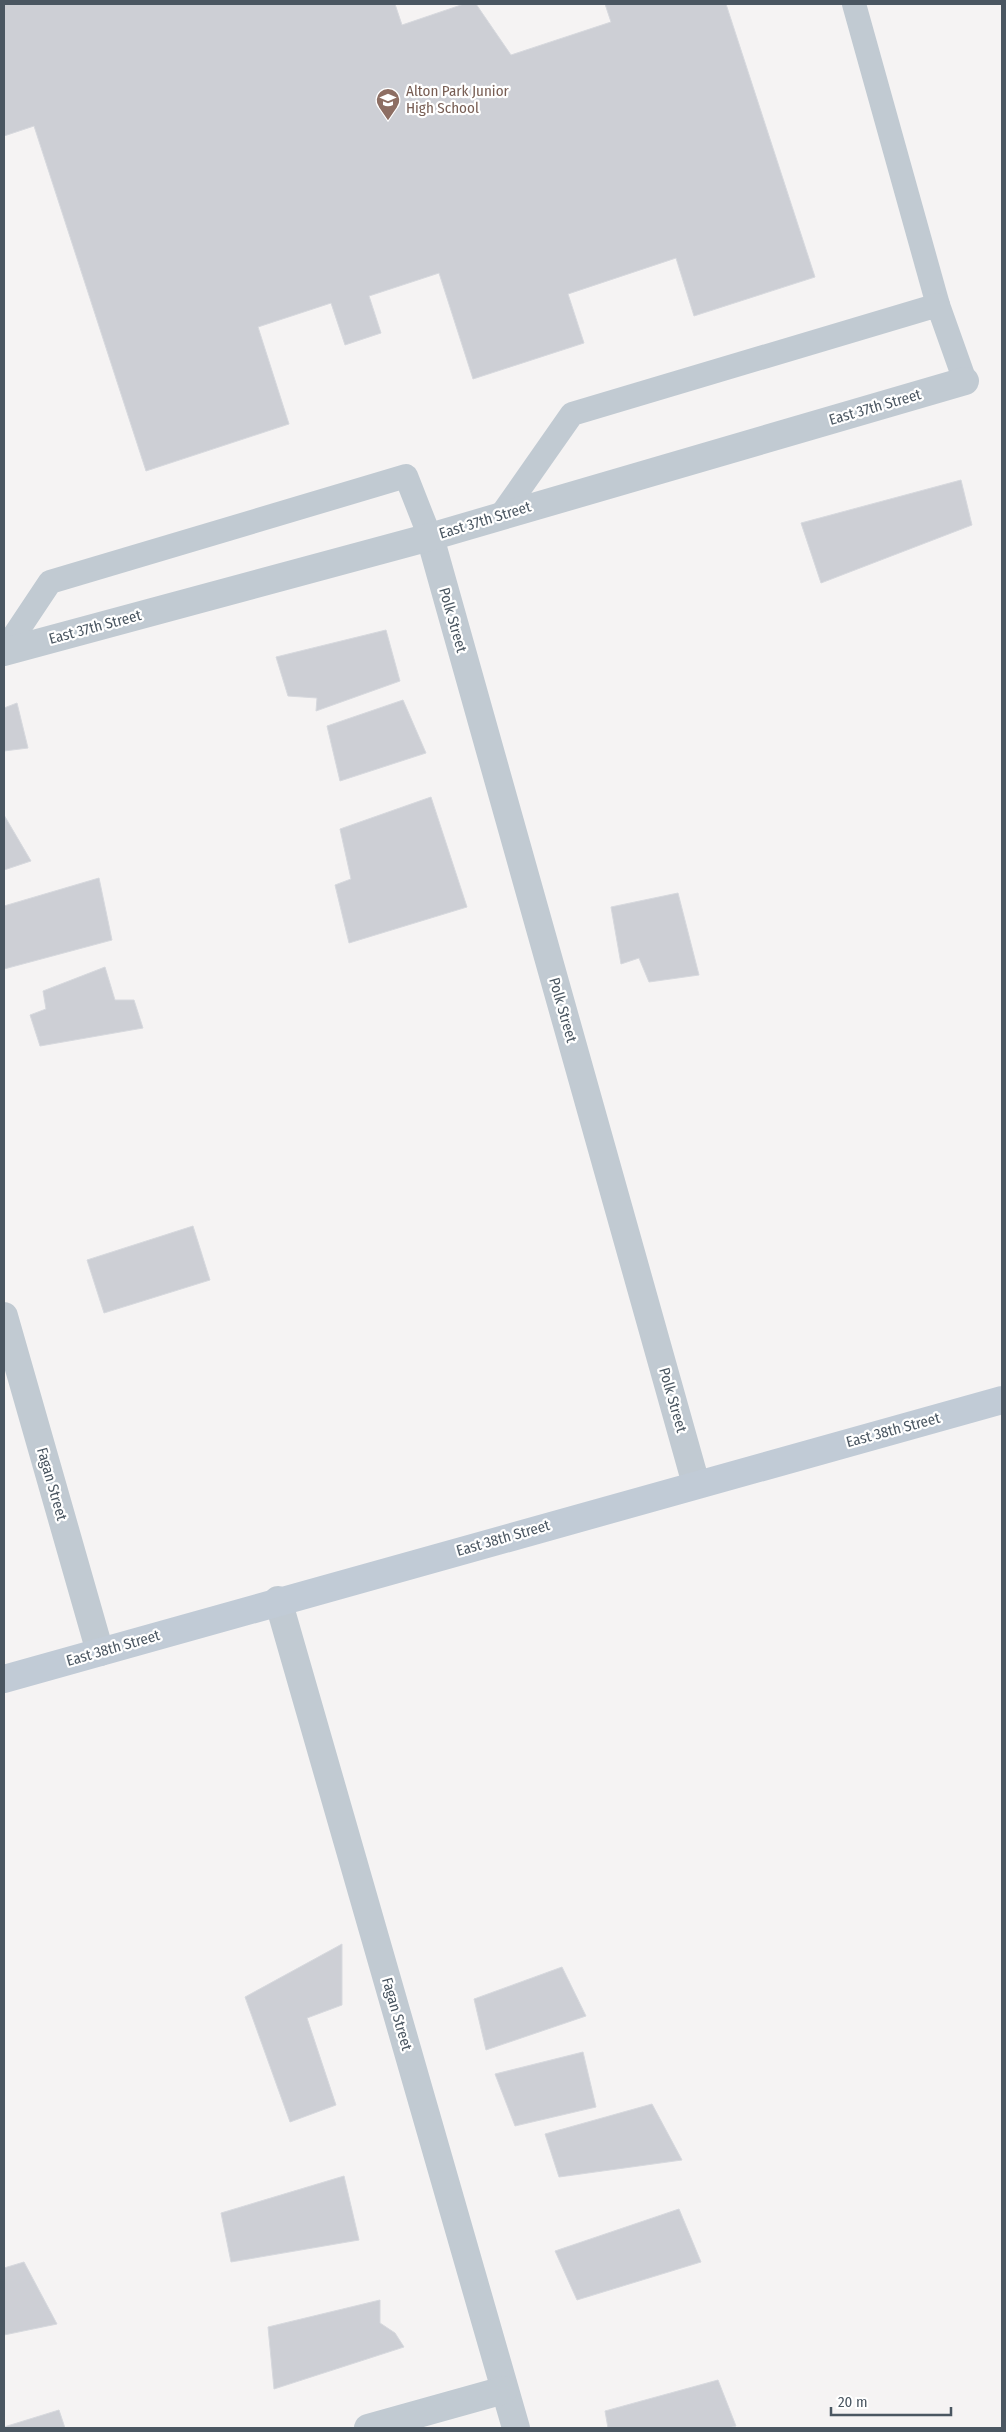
<svg xmlns="http://www.w3.org/2000/svg" width="1006" height="2432" viewBox="0 0 1006 2432" font-family="'Fira Sans Condensed',sans-serif">
	<style>
		.building { fill: #cdcfd5; stroke: #d7d9de }
		.lines { fill: none; stroke-linecap: round; stroke-linejoin: round }
		.service { stroke: #c1cad2; stroke-width: 24 }
		.minor { stroke: #c1cad2; stroke-width: 28 }
		.secondary { stroke: #c1cbd6; stroke-width: 28 }
		.labels { text-anchor: middle; dominant-baseline: central; stroke-width: 4.5; stroke-linejoin: round; paint-order: stroke }
		.education-label { font-size: 15px; fill: #785e54; stroke: #fff; text-anchor: start }
		.street-label { font-size: 15px; fill: #4a5661; stroke: #fff }
	</style>
	<rect width="100%" height="100%" fill="#f5f3f3"/>
	<g class="building">
		<path d="M4 4H395L402 25 464 4H476L511 55 611 22 605 4H726L815 277 694 316 676 258 568 294 584 343 473 379 439 273 369 296 381 333 345 345 331 303 258 327 289 424 146 471 34 126 4 136Z"/>
		<path d="M961 480 972 525 821 583 801 523Z"/>
		<path d="M386 630 400 681 316 711 317 698 288 696 276 657Z"/>
		<path d="M403 700 426 753 340 781 327 726Z"/>
		<path d="M17 703 28 748 4 751V708Z"/>
		<path d="M431 797 467 907 349 943 335 885 351 879 340 829Z"/>
		<path d="M4 815 31 861 4 870Z"/>
		<path d="M99 878 112 940 4 969V906Z"/>
		<path d="M678 893 699 975 649 982 639 958 621 964 611 907Z"/>
		<path d="M105 967 115 1000H134L143 1028 40 1046 30 1015 46 1009 43 991Z"/>
		<path d="M193 1226 210 1280 104 1313 87 1260Z"/>
		<path d="M342 1944V2005L307 2018 336 2105 290 2122 245 1997Z"/>
		<path d="M562 1967 586 2016 486 2050 474 1999Z"/>
		<path d="M583 2052 596 2107 515 2126 495 2074Z"/>
		<path d="M652 2104 682 2160 559 2177 545 2134Z"/>
		<path d="M344 2176 359 2240 231 2262 221 2213Z"/>
		<path d="M679 2209 701 2262 577 2300 555 2251Z"/>
		<path d="M24 2262 57 2324 4 2335V2268Z"/>
		<path d="M380 2300V2323L395 2333 404 2347 274 2389 268 2327Z"/>
		<path d="M718 2380 736 2426 728 2428H608L605 2411Z"/>
		<path d="M59 2410 65 2428H4V2427Z"/>
	</g>
	<g class="lines">
		<g class="service">
			<path d="M854 4 938 305"/>
			<path d="M502 514 572 414 938 305 965 381"/>
			<path d="M4 651 50 582 406 476 430 537"/>
		</g>
		<g class="minor">
			<path d="M430 537 696 1484"/>
			<path d="M4 652 430 537 965 381"/>
			<path d="M4 1316 100 1652"/>
			<path d="M278 1600 516 2428"/>
			<path d="M368 2428 504 2390"/>
		</g>
		<path class="secondary" d="M4 1679 1002 1400"/>
	</g>
	<defs>
		<g id="school-pin" transform="scale(1.25)"><path d="M0 17L-7.5 6A9.5 9.5 0 1 1 7.5 6Z" fill="#8d6e63" stroke="#fff"/><path d="M0-5L7-2L0 1L-7-2ZM-4 1L0 2.5L4 1V4Q0 6-4 4Z" fill="#fff"/></g>
	</defs>
	<g fill-rule="evenodd">
		<use href="#school-pin" x="388" y="100"/>
	</g>
	<g class="labels">
		<g class="education-label">
			<text x="406" y="91">Alton Park Junior<tspan x="406" dy="17">High School</tspan></text>
		</g>
		<g class="street-label">
			<text transform="translate(875 407) rotate(-16)">East 37th Street</text>
			<text transform="translate(485 520) rotate(-17)">East 37th Street</text>
			<text transform="translate(453 620) rotate(74)">Polk Street</text>
			<text transform="translate(95 627) rotate(-15)">East 37th Street</text>
			<text transform="translate(563 1010) rotate(74)">Polk Street</text>
			<text transform="translate(673 1400) rotate(74)">Polk Street</text>
			<text transform="translate(893 1430) rotate(-15)">East 38th Street</text>
			<text transform="translate(52 1484) rotate(74)">Fagan Street</text>
			<text transform="translate(503 1538) rotate(-16)">East 38th Street</text>
			<text transform="translate(113 1648) rotate(-16)">East 38th Street</text>
			<text transform="translate(397 2014) rotate(74)">Fagan Street</text>
		</g>
	</g>
	<rect width="1006" height="2432" fill="none" stroke="#4a5661" stroke-width="10"/>
	<path d="M831 2407v8h120v-8" fill="none" stroke="#4a5661" stroke-width="2.5"/>
	<text x="838" y="2407" font-size="15" fill="#4a5661" stroke="#ffffff" stroke-width="4" paint-order="stroke">20 m</text>
</svg>
